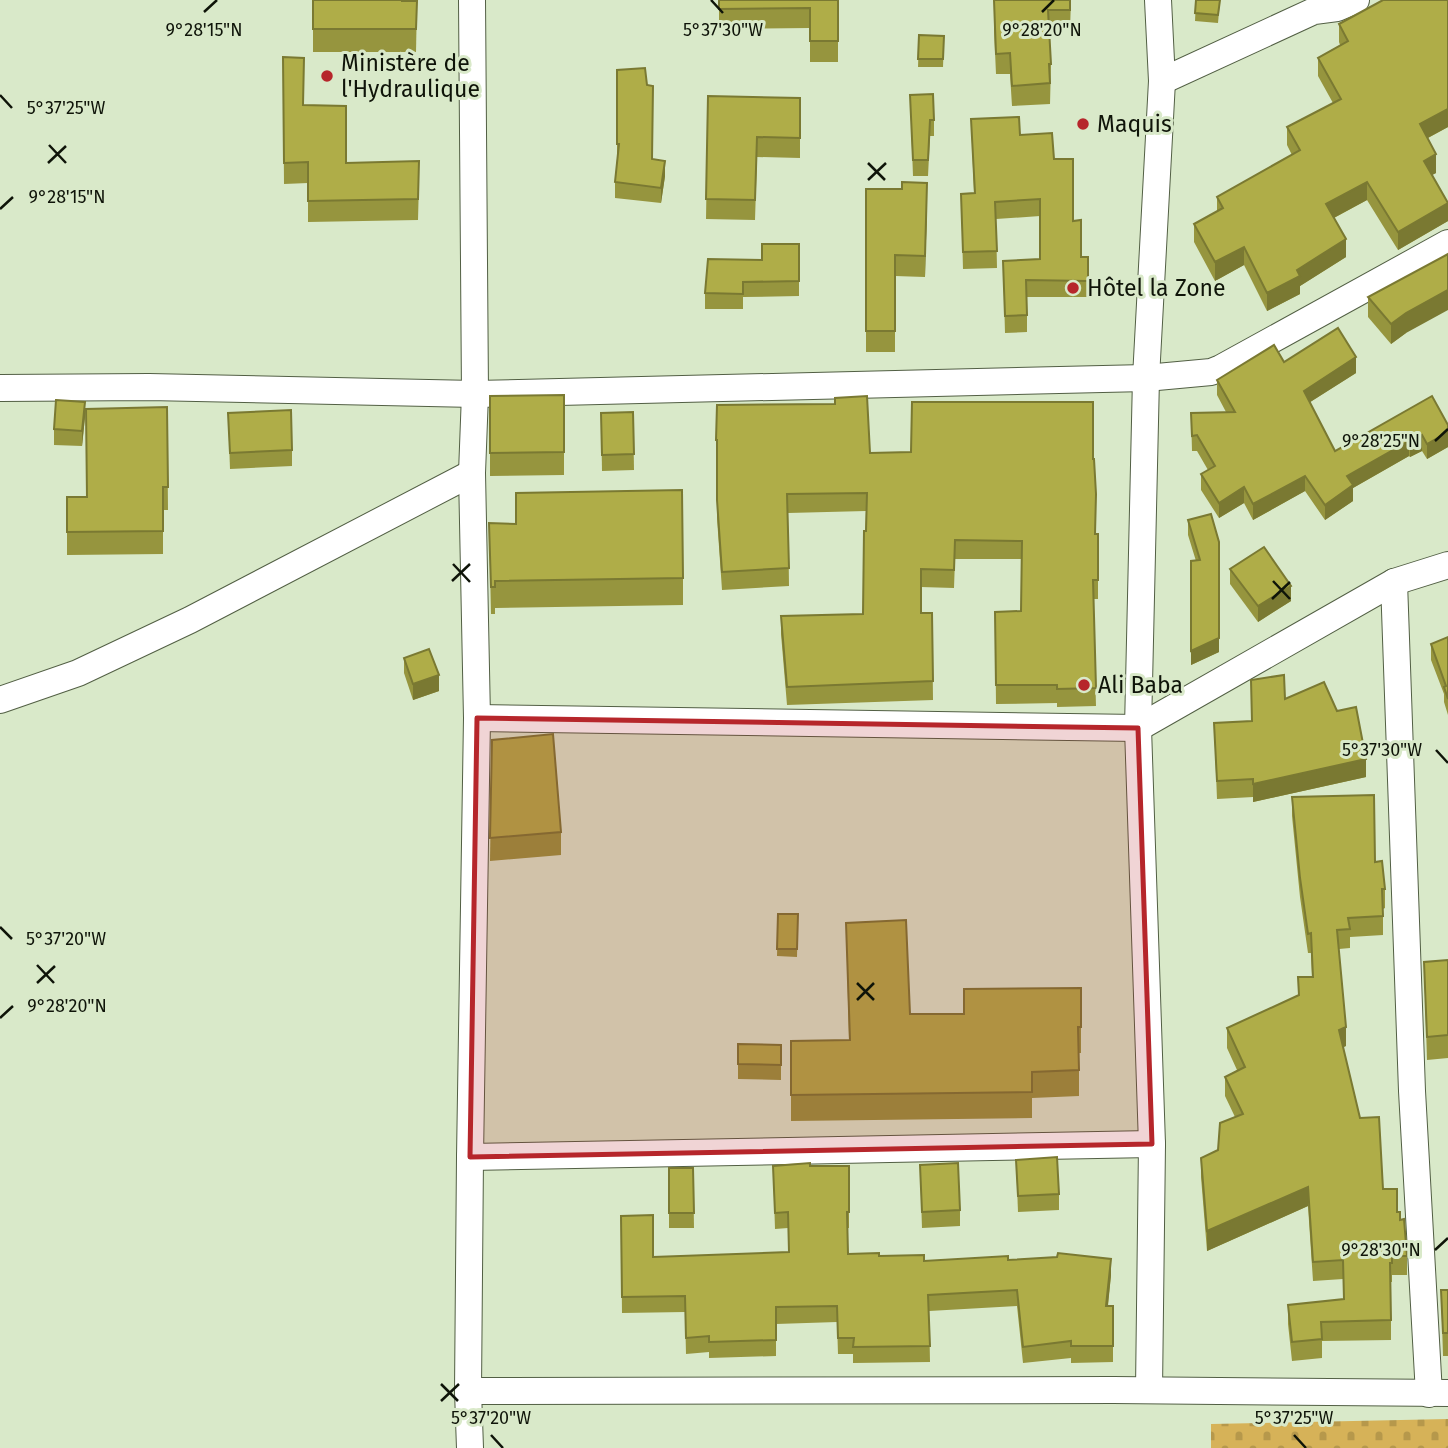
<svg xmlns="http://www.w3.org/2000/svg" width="1448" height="1448" viewBox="0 0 1448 1448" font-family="'Fira Sans',sans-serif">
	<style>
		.cemetery { fill: url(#cemetery-stones) }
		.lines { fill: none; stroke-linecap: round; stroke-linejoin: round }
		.minor-casing { stroke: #525f44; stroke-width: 28 }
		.minor { stroke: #fff; stroke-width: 26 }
		.wall { fill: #96953e }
		.shaded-wall { fill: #7a7932 }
		.building { fill: #afad48; stroke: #7a7932; stroke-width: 2 }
		.marked { fill: #b6262b; fill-opacity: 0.2; stroke: #b6262b; stroke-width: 5; stroke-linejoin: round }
		.ticks { fill: none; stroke: #0f1409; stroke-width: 2.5 }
		.poi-dot { fill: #b6262b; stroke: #d9e9c9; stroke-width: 2.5 }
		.labels { text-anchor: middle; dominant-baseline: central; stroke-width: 6; stroke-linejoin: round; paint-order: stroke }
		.poi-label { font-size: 23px; fill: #0f1409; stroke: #d9e9c9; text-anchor: start }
		.ticks-label { font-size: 18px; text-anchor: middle; fill: #0f1409; stroke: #d9e9c9; stroke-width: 6; stroke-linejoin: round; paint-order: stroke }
	</style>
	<defs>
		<pattern id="cemetery-stones" width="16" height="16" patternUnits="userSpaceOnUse" patternTransform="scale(1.75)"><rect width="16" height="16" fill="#d6b258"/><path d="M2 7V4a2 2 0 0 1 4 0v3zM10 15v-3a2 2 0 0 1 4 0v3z" fill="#b6984b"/></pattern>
	</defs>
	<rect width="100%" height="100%" fill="#d9e9c9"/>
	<path class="cemetery" d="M1448 1419V1448H1211V1424Z"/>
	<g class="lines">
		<g class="minor-casing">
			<g id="minor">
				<path d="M1162 81 1314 11 1337 8 1356 0"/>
				<path d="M0 388 149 387 475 394 1146 378 1211 372 1221 368 1448 243"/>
				<path d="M1394 582 1412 1091 1429 1394"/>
				<path d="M0 700 78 673 190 620 472 473"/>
				<path d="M477 718 1138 728 1394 582 1448 565"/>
				<path d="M470 1157 1152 1144"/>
				<path d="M1149 1390 1152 1144 1138 728 1146 378 1162 81 1158 0"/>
				<path d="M468 1391 1113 1390 1448 1393"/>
				<path d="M470 1448 468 1391 470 1157 477 718 472 473 475 394 472 0"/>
			</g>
		</g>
		<use href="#minor" class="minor"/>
	</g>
	<g class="wall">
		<path d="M313 0 417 1 416 52H313Z"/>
		<path d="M719 0H838V62H810V28L719 29Z"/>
		<path d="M994 0H1071L1070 30H1049L1051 64 1050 104 1012 106 1010 74H996L994 29Z"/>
		<path d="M1196 0H1220L1218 23 1195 21Z"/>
		<path d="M1448 0V127L1428 138 1436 173 1432 175 1448 221 1398 250 1367 200 1334 218 1346 257 1300 286V294L1267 311 1244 265 1215 281 1194 242V224L1217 212V197L1292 155 1287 145V127L1333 103 1318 76V58L1340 45 1339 42V24Z"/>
		<path d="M919 35 944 36 943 67H918Z"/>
		<path d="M283 57 304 79 303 105 346 163 419 182 418 220 308 222V183L284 184Z"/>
		<path d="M617 70 652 159 665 176 661 203 615 198V182L617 159Z"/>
		<path d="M910 95 934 120V136H930L928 176H913Z"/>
		<path d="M708 96 800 98V158L757 157 755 220 706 219Z"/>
		<path d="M971 119 1020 135 1054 159 1073 221 1081 257H1088V297H1027V332L1005 333 1003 261 1040 259V216L996 219 997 268 963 269 961 194 974 193Z"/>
		<path d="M866 189 927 204 925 277 895 276V352H866Z"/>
		<path d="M799 244V296L743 297V309H705V293L762 260Z"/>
		<path d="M1368 297 1406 333 1391 344 1368 317Z"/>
		<path d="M1284 362 1356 373 1310 402 1335 451 1448 425V447L1427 459 1422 451 1410 457 1409 456 1353 488V501L1325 520 1305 491 1253 520 1244 503 1219 518 1201 490V474L1208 470 1197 451H1192L1191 413 1226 412 1217 395V380Z"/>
		<path d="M564 395V475L490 476V396Z"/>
		<path d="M167 407 168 510H163V554L67 555V497H86Z"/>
		<path d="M633 412 634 470 602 471 601 413Z"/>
		<path d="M228 413 292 450V466L230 469Z"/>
		<path d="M85 417 82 446 54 445V429Z"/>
		<path d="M716 440 870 453 1093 459 1095 534H1098V599H1093L1096 706 1057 707V703L996 704 995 612 1021 611 1022 559H955L954 588 921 587V613H932L933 700 787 705 781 634V616L863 614 866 511 788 513 789 586 722 590 717 518V458L716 459Z"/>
		<path d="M1188 520 1219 542V652L1191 665 1196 561 1188 535Z"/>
		<path d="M489 523 683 578V605L495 608V614H491Z"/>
		<path d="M1230 569 1291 601 1258 622 1230 584Z"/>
		<path d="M1448 637V715L1444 702V694L1431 660V644Z"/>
		<path d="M404 658 439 691 413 700 404 673Z"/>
		<path d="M1285 699 1366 777 1253 802V797L1217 799 1214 723 1251 721Z"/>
		<path d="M492 740 561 832V855L490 861Z"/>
		<path d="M1292 797 1375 862 1385 889V908L1383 909V935L1350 937V948L1339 949 1346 1046 1343 1047 1360 1118 1383 1189 1397 1212 1407 1256V1275H1392V1282H1391V1340L1322 1341V1358L1292 1361 1288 1324V1305L1344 1299 1343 1279 1313 1281 1308 1206 1207 1251 1201 1177V1158L1218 1150 1235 1117 1225 1096V1077L1237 1070 1227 1048V1028L1298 996V977H1312L1311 953H1308L1300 897 1292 816Z"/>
		<path d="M778 914H798L797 957 777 956Z"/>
		<path d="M846 923 910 1014H964L1081 988V1053H1079V1096L1032 1098V1118L791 1121V1041L849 1040Z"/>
		<path d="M1448 960V1058L1427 1060 1424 962Z"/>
		<path d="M738 1044 781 1045V1080L738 1079Z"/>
		<path d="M1016 1160 1059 1194V1210L1018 1212Z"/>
		<path d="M920 1165 960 1210V1226L922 1228Z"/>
		<path d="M773 1166H849V1228H847L848 1254 924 1261 1008 1260 1111 1275 1108 1306H1113V1362L1071 1363V1358L1023 1363 1017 1306 929 1311 930 1362 853 1363V1354H838L837 1322 776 1324V1356L709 1358V1352L686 1354 685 1312 622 1313 621 1216 653 1257 789 1252 788 1228 775 1229Z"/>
		<path d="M669 1168H693L694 1228H669Z"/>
		<path d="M1441 1290H1448V1356H1443Z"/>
	</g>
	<g class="shaded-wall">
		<path d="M1448 109V127L1420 142V124Z"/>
		<path d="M1436 154V173L1424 179V161Z"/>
		<path d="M665 161V176L661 203V188Z"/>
		<path d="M1367 182V200L1326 222V204Z"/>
		<path d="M927 183V204L925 277V256Z"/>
		<path d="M1448 203V221L1398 250V232Z"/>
		<path d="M1346 239V257L1300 286V294L1267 311V293L1297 270Z"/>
		<path d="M1244 247V265L1215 281V262Z"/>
		<path d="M1448 290V310L1406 333 1391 344V324L1406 313Z"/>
		<path d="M1356 357V373L1304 406V391Z"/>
		<path d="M85 402V417L82 446V431Z"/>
		<path d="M1448 432V447L1427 459V444Z"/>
		<path d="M1422 435V451L1410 457V442Z"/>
		<path d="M1409 441V456L1353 488V501L1325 520V505L1347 476Z"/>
		<path d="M1305 476V491L1253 520V504Z"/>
		<path d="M1244 487V503L1219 518V503Z"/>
		<path d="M1291 586V601L1258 622V606Z"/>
		<path d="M1219 638V652L1191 665V651Z"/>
		<path d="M439 675V691L413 700V684Z"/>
		<path d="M1366 759V777L1253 802V784Z"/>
		<path d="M1346 1027V1046L1339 1049V1030Z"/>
		<path d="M1308 1187V1206L1207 1251V1231Z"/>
		<path d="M1111 1259V1275L1106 1322V1306Z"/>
	</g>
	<g class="building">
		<path d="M313 0H402V1H417L416 29H313Z"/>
		<path d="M719 0H838V41H810V8L719 9Z"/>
		<path d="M994 0H1070V10H1048L1051 64H1049L1050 83 1012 86 1010 53 996 54Z"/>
		<path d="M1196 0H1220L1218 15 1195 13Z"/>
		<path d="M1383 0H1448V109L1420 124 1436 154 1424 161 1448 203 1398 232 1367 182 1326 204 1346 239 1297 270 1300 276 1267 293 1244 247 1215 262 1194 224 1223 208 1217 197 1300 150 1287 127 1341 99 1318 58 1348 41 1339 24Z"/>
		<path d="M919 35 944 36 943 59H918Z"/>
		<path d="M283 57 304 58 303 105 346 106V163L419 161 418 199 308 201V162L284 163Z"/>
		<path d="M645 68 647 85 653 86 652 159 665 161 661 188 615 182 619 144H617V70Z"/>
		<path d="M933 94 934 120H930L928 160H913L910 95Z"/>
		<path d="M708 96 800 98V138L757 137 755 200 706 199Z"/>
		<path d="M1019 117 1020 135 1052 133 1054 159H1073V221L1081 220V257H1088V281L1026 280 1027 315 1005 316 1003 261 1040 259V199L995 202 997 251 963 252 961 194 975 193 971 119Z"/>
		<path d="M902 182 927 183 925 256 895 255V331H866V189H902Z"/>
		<path d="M762 244H799V281L743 282V294L705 293 708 259 762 260Z"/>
		<path d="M1448 254V290L1406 313 1391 324 1368 297Z"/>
		<path d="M1338 328 1356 357 1304 391 1335 451 1432 396 1448 425V432L1427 444 1422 435 1410 442 1409 441 1347 476 1353 485 1325 505 1305 476 1253 504 1244 487 1219 503 1201 474 1215 466 1197 435 1192 436 1191 413 1235 412 1217 380 1274 345 1284 362Z"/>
		<path d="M564 395V452L490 453V396Z"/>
		<path d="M867 396 870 453 911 452 912 402H1093V459H1094L1096 494 1095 534H1098V580H1093L1096 688 1057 689V685H996L995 612 1021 611 1022 541 955 540 954 570 921 569V613H932L933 681 787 687 781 616 863 614 864 531H866L867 493 787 494 789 568 722 572 717 500V440H716L717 405 835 404V398Z"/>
		<path d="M56 400 85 402 82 431 54 429Z"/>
		<path d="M167 407 168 487H163V531L67 532V497H87L86 409Z"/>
		<path d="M291 410 292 450 230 453 228 413Z"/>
		<path d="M633 412 634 454 602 455 601 413Z"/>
		<path d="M682 490 683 578 495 581V587H491L489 523 516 524V493Z"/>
		<path d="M1211 514 1219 542V638L1191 651V561L1200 560 1188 520Z"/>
		<path d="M1264 547 1291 586 1258 606 1230 569Z"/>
		<path d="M1448 637V699L1444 687 1446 686 1431 644Z"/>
		<path d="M429 649 439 675 413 684 404 658Z"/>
		<path d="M1284 675 1285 699 1324 682 1337 711 1356 707 1366 759 1253 784V779L1217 781 1214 723 1252 721 1251 680Z"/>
		<path d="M553 734 561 832 490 838 492 740Z"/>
		<path d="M1374 795 1375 862 1382 861 1385 889H1382L1383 916 1348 918 1350 929 1337 930 1346 1027 1339 1030 1360 1118 1379 1117 1383 1189H1397V1212H1400V1220L1404 1219 1407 1256H1392V1263H1390L1391 1320 1321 1322 1322 1339 1292 1342 1288 1305 1344 1299 1343 1260 1313 1262 1308 1187 1207 1231 1201 1158 1218 1150 1220 1123 1243 1114 1225 1077 1245 1067 1227 1028 1299 995 1298 977H1313L1311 933 1308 934 1300 878 1292 797Z"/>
		<path d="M778 914H798L797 949H777Z"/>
		<path d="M906 920 910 1014H964V989L1081 988V1027H1078L1079 1070 1032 1072V1092L791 1095V1041L850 1040 846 923Z"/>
		<path d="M1448 960V1035L1427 1037 1424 962Z"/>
		<path d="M738 1044 781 1045V1065L738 1064Z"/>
		<path d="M1057 1157 1059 1194 1018 1196 1016 1160Z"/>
		<path d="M810 1163V1166H849V1212H847L848 1254 879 1253V1256L924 1255V1261L1008 1256V1260L1057 1257 1058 1253 1111 1259 1106 1306H1113V1346H1071V1341L1023 1347 1017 1290 928 1295 930 1346 853 1347 854 1338H838L837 1306 776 1307V1340L709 1342V1336L686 1338 685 1296 622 1297 621 1216 653 1215V1257L789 1252 788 1212 775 1213 773 1166Z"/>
		<path d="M958 1163 960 1210 922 1212 920 1165Z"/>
		<path d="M669 1168H693L694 1213H669Z"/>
		<path d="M1441 1290H1448V1333H1443Z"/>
	</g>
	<path class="marked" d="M477 718 1138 728 1152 1144 470 1157Z"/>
	<path class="ticks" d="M711 0 723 13M204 12 217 0M1042 12 1054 0M0 95 12 108M49 145 66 163M48 163 66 146M868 163 885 180M868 180 886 163M0 209 13 197M1435 441 1448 429M453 564 470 582M452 581 470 564M1273 581 1290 599M1272 599 1290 582M1436 750 1448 763M0 927 12 939M37 965 54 983M37 983 55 966M857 983 874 1000M857 1000 874 983M0 1018 13 1006M1435 1250 1448 1238M441 1384 458 1401M441 1401 459 1384M491 1435 503 1448M1294 1435 1306 1448"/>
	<g class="poi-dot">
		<circle cx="327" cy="76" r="7"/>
		<circle cx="1083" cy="124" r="7"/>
		<circle cx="1073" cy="288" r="7"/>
		<circle cx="1084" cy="685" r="7"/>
	</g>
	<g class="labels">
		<g class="poi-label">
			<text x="341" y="63">Ministère de<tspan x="341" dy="26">l'Hydraulique</tspan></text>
			<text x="1097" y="124">Maquis</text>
			<text x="1087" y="288">Hôtel la Zone</text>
			<text x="1098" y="685">Ali Baba</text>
		</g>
	</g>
	<g class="ticks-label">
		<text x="204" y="36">9°28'15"N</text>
		<text x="1042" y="36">9°28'20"N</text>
		<text x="723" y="36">5°37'30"W</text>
		<text x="66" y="114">5°37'25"W</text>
		<text x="67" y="203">9°28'15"N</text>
		<text x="1381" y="447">9°28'25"N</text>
		<text x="1382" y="756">5°37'30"W</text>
		<text x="66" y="945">5°37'20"W</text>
		<text x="67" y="1012">9°28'20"N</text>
		<text x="1381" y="1256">9°28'30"N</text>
		<text x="491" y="1424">5°37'20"W</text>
		<text x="1294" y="1424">5°37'25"W</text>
	</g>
</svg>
